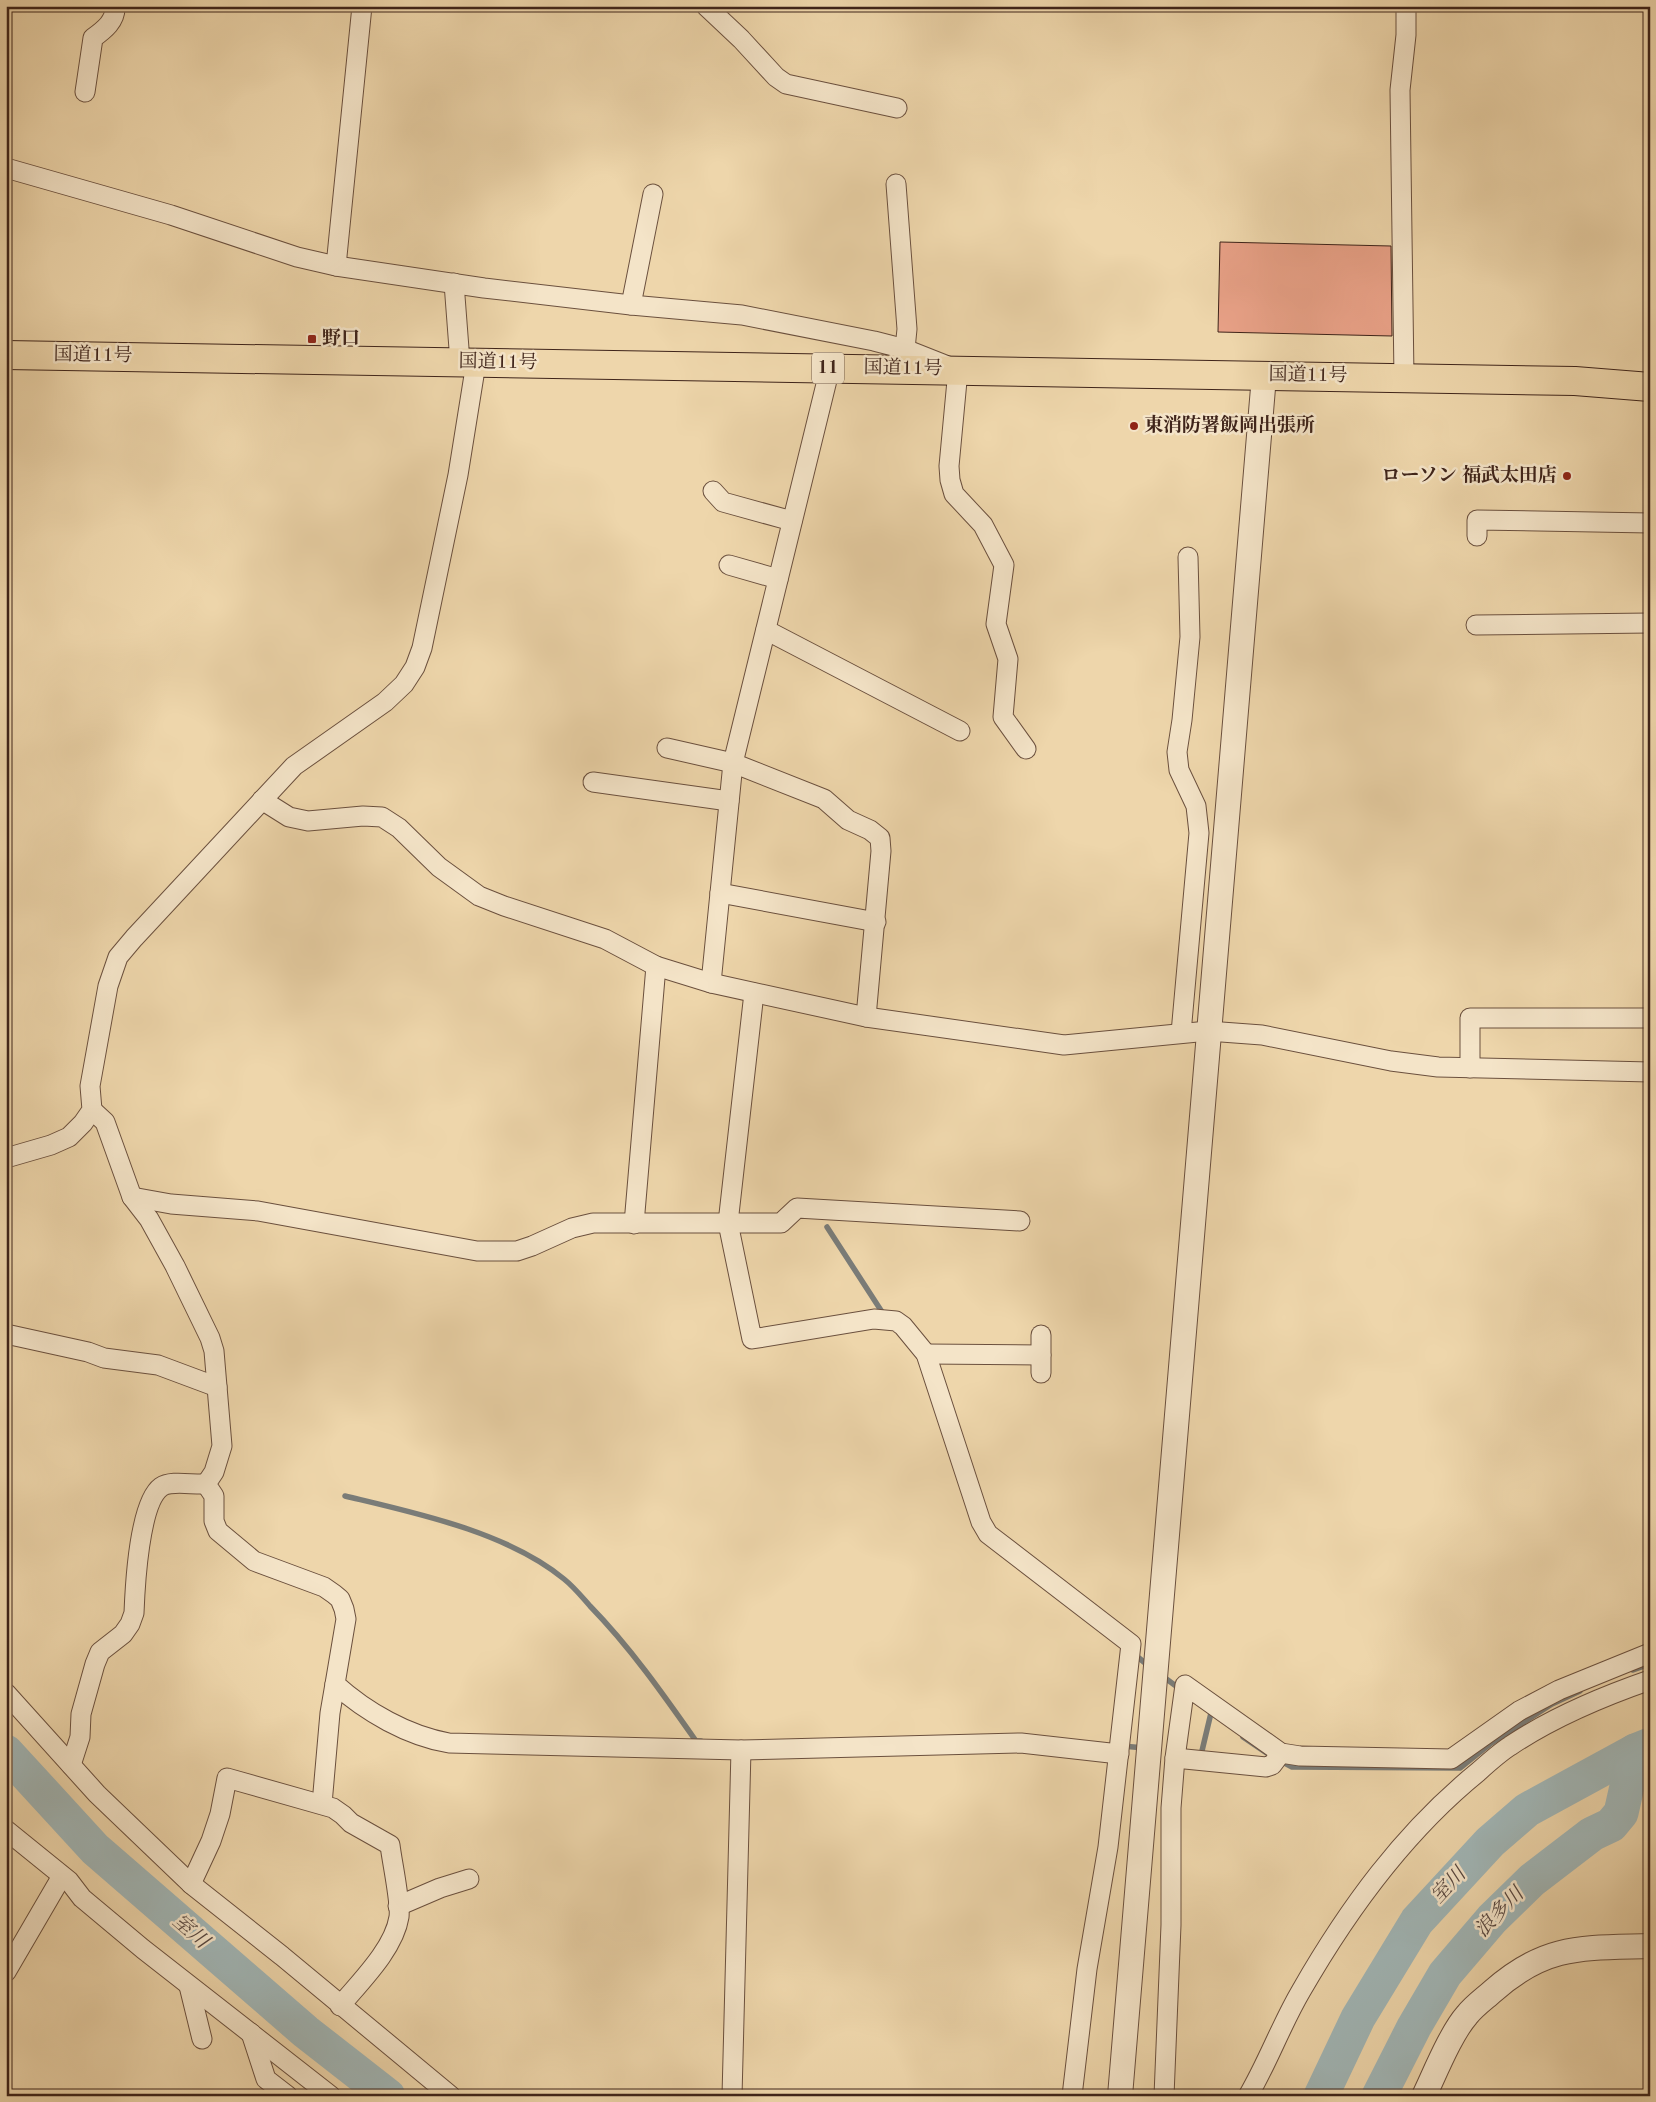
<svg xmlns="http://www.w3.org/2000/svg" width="1656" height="2102" viewBox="0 0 1656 2102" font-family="'Old Standard TT','Noto Serif JP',serif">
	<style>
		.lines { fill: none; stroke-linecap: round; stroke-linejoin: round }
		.stream { stroke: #7a7c78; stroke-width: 5.5 }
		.river { stroke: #a1b6b6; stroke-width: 35 }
		.building { fill: #e7a086; stroke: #3f241a }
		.minor-casing { stroke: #6b503e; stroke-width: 21 }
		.tertiary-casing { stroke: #6b503e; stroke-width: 26 }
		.trunk-casing { stroke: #3f241a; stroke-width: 30 }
		.minor { stroke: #f4e4c8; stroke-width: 19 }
		.tertiary { stroke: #f4e4c8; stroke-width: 24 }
		.trunk { stroke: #eed6ab; stroke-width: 28 }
		.poi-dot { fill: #8f2418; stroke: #f4e4c8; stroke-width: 2 }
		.labels { text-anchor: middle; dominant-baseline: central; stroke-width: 5; stroke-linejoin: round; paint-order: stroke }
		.shield { fill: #f4e4c8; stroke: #755e4e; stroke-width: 1 }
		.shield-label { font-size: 18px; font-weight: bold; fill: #3f241a }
		.poi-label { font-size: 19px; font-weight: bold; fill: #3f241a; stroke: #f4e4c8; text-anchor: start }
		.street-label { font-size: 19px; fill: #3f241a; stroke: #f4e4c8 }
		.water-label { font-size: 20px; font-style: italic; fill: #584841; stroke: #f4e4c8 }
	</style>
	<rect width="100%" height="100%" fill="#eed6ab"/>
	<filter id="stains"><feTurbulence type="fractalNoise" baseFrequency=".004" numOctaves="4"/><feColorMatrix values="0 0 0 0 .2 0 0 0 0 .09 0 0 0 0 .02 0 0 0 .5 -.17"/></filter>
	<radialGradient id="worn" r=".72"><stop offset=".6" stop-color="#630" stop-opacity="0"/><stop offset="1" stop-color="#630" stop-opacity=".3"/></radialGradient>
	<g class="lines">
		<g class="stream">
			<path d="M827 1227 884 1315"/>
			<path d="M345 1496C416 1513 507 1532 564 1579 574 1587 582 1597 590 1606 630 1647 663 1694 696 1741H701"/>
			<path d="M1134 1654 1150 1667"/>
			<path d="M1633 1670 1650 1664"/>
			<path d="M1161 1675 1180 1689"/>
			<path d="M1243 1737 1271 1756"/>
			<path d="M1122 1746 1145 1748"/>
			<path d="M1199 1755H1201L1211 1713"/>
			<path d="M1279 1760 1292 1767 1460 1768 1490 1744 1552 1704 1580 1691"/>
		</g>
		<g class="river">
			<path d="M6 1752 95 1849 306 2032 388 2096"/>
			<path d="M1321 2096 1358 2018 1417 1921 1490 1842 1527 1810 1635 1751 1650 1745"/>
			<path d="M1379 2096 1414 2027 1445 1974 1492 1919 1532 1880 1592 1834 1611 1825 1621 1813 1635 1751"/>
		</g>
	</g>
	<path class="building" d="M1220 242 1391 246 1392 336 1218 332Z"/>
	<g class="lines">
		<g class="minor-casing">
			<g id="minor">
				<path d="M706 6 741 39 776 77 786 84 897 108"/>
				<path d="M85 92 93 38C104 30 116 21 115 6"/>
				<path d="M6 168 171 215 297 257 336 266 484 288 631 305 742 315 874 341 905 349 958 370 949 466 950 480 954 494 983 525 1004 565 996 624 1008 659 1003 717 1026 749"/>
				<path d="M896 184 907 329 905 349"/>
				<path d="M336 266 362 6"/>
				<path d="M454 283 460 362"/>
				<path d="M631 305 653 194"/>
				<path d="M1404 378 1400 90 1406 35V6"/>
				<path d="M713 491 723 502 792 521"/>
				<path d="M1477 536V520L1650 523"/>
				<path d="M729 565 778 579"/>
				<path d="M1476 625 1650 623"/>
				<path d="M766 630 960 731"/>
				<path d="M667 748 733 763 824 799 848 820 870 830 880 838 881 851 866 1017"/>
				<path d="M593 782 729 801"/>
				<path d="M262 800 289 817 308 821 363 816 382 817 399 828 439 867 479 896 504 906 605 939 656 966 711 983 866 1017 1064 1045 1208 1031 1262 1035 1391 1061 1438 1067 1650 1072"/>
				<path d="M720 893 876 922"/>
				<path d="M711 983 733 763 830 368"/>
				<path d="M754 993 728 1223 752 1339 874 1319 896 1321 903 1326 926 1354 981 1522 988 1534 1131 1644 1108 1847 1087 1969 1072 2096"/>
				<path d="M1181 1033 1199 833 1196 806 1179 770 1177 752 1182 720 1190 637 1188 557"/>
				<path d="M1470 1068V1018H1650"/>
				<path d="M92 1110 105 1122 132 1197 149 1219 175 1266 210 1338 214 1351 222 1446 214 1472 206 1484 214 1496V1521L218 1531 254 1561 324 1587 334 1594 340 1599 344 1609 346 1619 335 1684C366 1712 408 1736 449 1743L741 1750 1021 1743 1119 1754"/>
				<path d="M6 1158 51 1145 69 1137 83 1123 92 1110 90 1086 108 986 118 957 134 938 294 766 385 702 404 684 415 667 422 648 458 475 476 363"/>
				<path d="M132 1197 171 1204 258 1211 477 1251H517L532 1246 572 1228 593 1223H781L797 1208 1020 1221"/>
				<path d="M634 1224 656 966"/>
				<path d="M6 1334 88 1352 104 1358 158 1365 217 1387"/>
				<path d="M1041 1335V1373"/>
				<path d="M926 1354 1041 1355"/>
				<path d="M6 1693 97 1794 191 1884 282 1956 451 2096"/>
				<path d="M1175 1758 1266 1767 1272 1765 1281 1753"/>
				<path d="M71 1765 80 1737 81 1714 95 1664 100 1652 123 1634 130 1624 134 1613C135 1587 139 1503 161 1487 171 1480 192 1485 206 1484"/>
				<path d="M322 1804 330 1713 335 1684"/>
				<path d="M6 1830 69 1881 82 1898 143 1949 331 2096"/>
				<path d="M191 1884 211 1841 220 1814 227 1778 333 1808 343 1815 351 1823 390 1845C392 1862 401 1903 399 1917 394 1949 360 1982 340 2006"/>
				<path d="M398 1906 440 1888 469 1879"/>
				<path d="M6 1972 62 1876"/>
				<path d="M189 1986 202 2039"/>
				<path d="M251 2033 266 2079 288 2096"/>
				<path d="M732 2096 741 1750"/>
				<path d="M1164 2096 1171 1925V1808L1175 1758 1185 1685 1281 1753 1300 1756 1451 1759 1519 1711 1559 1690 1650 1653"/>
				<path d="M1248 2096C1268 2062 1281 2025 1301 1991 1348 1909 1404 1832 1478 1772 1488 1763 1499 1753 1510 1746 1553 1717 1601 1697 1650 1680"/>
			</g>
		</g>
		<g class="tertiary-casing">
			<g id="tertiary">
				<path d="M1120 2096 1264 376"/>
				<path d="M1424 2096C1435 2073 1451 2033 1467 2015 1474 2006 1484 1999 1493 1991 1546 1944 1583 1948 1650 1946"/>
			</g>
		</g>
		<g class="trunk-casing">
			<path id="trunk" d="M6 355 1575 381 1650 387"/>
		</g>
		<use href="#minor" class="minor"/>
		<use href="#tertiary" class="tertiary"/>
		<use href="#trunk" class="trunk"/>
	</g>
	<g class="poi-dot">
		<rect x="307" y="334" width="10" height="10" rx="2.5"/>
		<circle cx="1134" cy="426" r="5"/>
		<circle cx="1567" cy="476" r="5"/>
	</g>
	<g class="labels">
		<rect class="shield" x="812" y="352.5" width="32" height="31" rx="4"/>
		<g class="shield-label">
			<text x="828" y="368">11</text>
		</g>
		<g class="poi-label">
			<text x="322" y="339">野口</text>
			<text x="1144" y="426">東消防署飯岡出張所</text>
			<text x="1557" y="476" text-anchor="end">ローソン 福武太田店</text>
		</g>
		<g class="street-label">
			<text transform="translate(93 356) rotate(1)">国道11号</text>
			<text transform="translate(498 363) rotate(1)">国道11号</text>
			<text transform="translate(903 369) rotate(1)">国道11号</text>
			<text transform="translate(1308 376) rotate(1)">国道11号</text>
		</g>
		<g class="water-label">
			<text transform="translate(1449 1886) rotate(-47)">室川</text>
			<text transform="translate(1500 1913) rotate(-46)">浪多川</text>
			<text transform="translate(190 1932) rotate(41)">室川</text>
		</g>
	</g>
	<rect width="1656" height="2102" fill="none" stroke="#eed6ab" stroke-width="25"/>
	<rect x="8" y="8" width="1641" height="2087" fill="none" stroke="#3f241a" stroke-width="2.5"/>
	<rect x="12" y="12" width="1631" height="2077" fill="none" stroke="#3f241a"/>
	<rect width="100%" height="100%" filter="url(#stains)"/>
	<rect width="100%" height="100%" fill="url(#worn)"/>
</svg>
